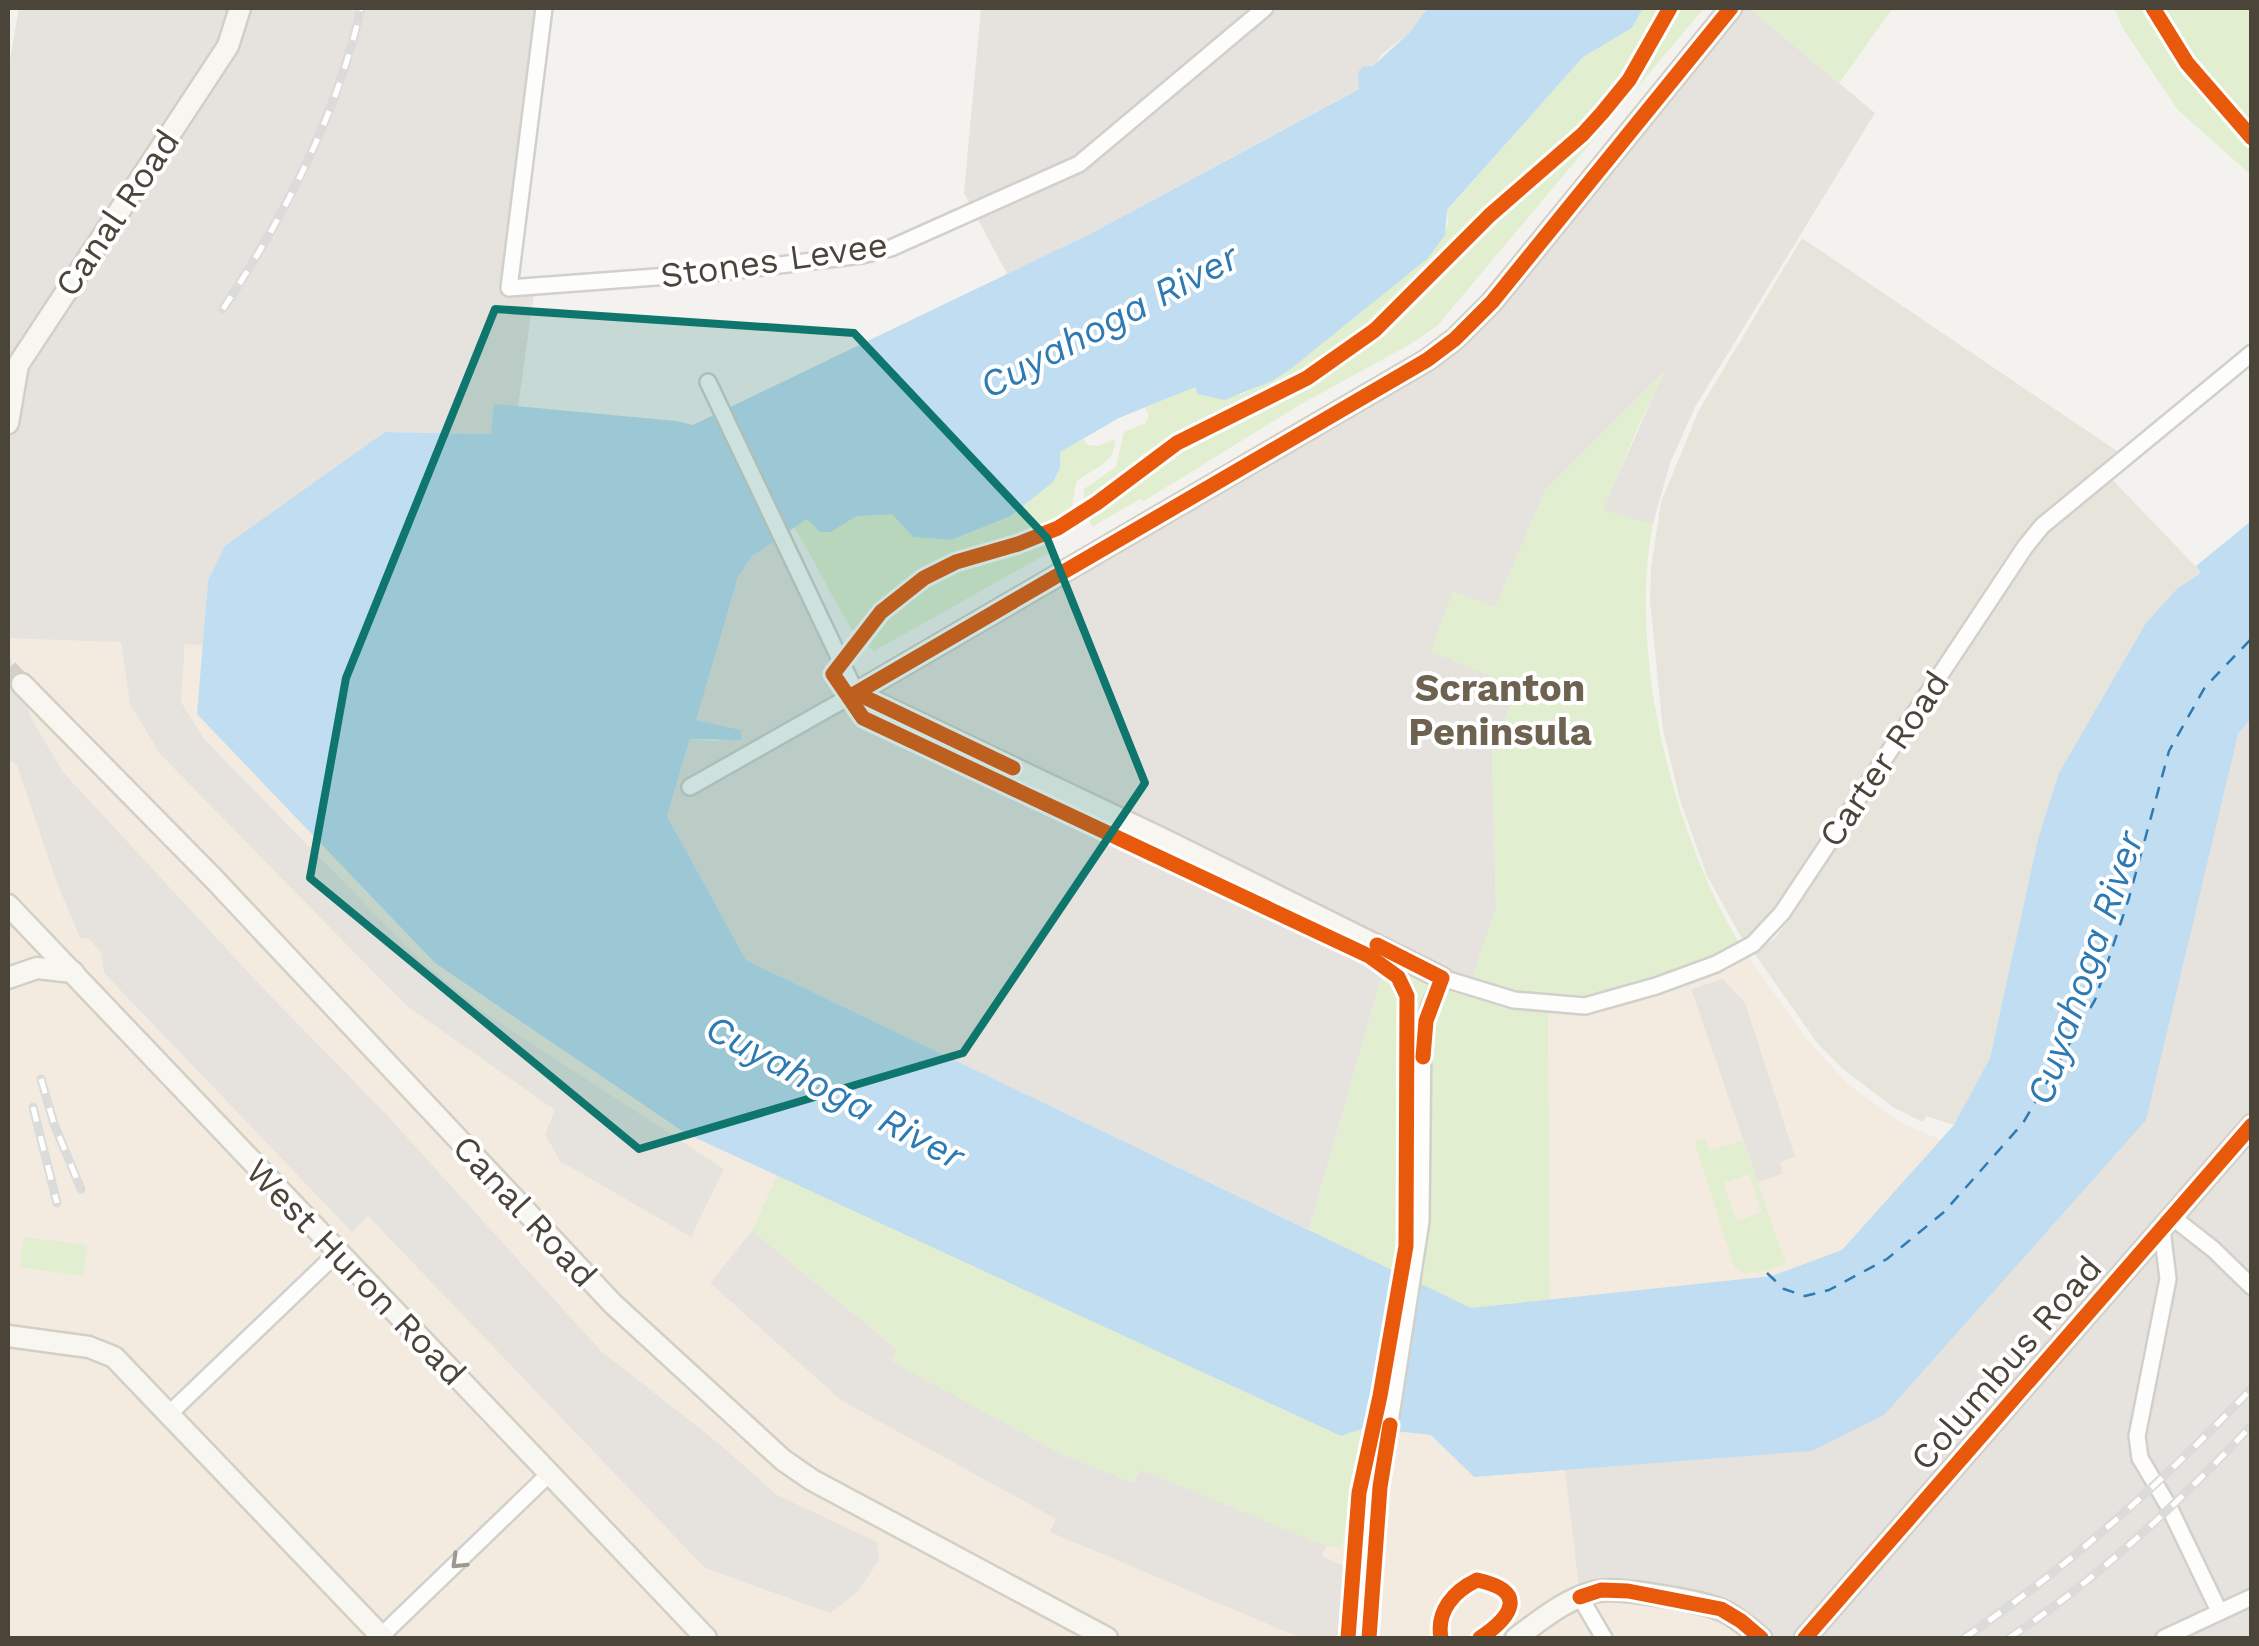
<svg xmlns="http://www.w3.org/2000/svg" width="2259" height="1646" viewBox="0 0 2259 1646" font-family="'Work Sans',sans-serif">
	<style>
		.residential { fill: #e7e4dc }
		.commercial { fill: #f3ebdf }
		.industrial { fill: #e6e2de }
		.green { fill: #e1eecf; fill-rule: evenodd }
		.parking { fill: #e6e3df }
		.water { fill: #c0ddf1 }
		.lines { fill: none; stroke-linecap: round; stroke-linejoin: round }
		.ferry { stroke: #2e7ab2; stroke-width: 2.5; stroke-dasharray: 12 10; stroke-linecap: butt }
		.secondary-tunnel { stroke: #d2cfca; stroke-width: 20; stroke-dasharray: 20 10; stroke-linecap: butt }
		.street-casing { stroke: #d2d0cb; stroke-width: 20 }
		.secondary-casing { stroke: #d3cfc5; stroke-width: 25 }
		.street { stroke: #fdfdfc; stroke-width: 15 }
		.secondary { stroke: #f7f6f1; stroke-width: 20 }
		.rail-casing { stroke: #dbdbda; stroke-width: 9 }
		.rail { stroke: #fff; stroke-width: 5; stroke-dasharray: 15; stroke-linecap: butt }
		.cycleway-casing { stroke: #fff; stroke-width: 21 }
		.cycleway { stroke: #e8590c; stroke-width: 15 }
		.oneway { stroke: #9b9791 }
		.marked { fill: #0f766e; fill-opacity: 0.2; stroke: #0f766e; stroke-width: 8; stroke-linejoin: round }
		.labels { text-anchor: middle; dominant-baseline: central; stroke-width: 8; stroke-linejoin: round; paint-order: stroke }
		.street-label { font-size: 35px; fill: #4b4439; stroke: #fff }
		.water-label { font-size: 38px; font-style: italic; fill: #2e7ab2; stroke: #fff }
		.neighbourhood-label { font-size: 38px; font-weight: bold; fill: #6e6250; stroke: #fff }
	</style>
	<rect width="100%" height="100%" fill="#f4f2ee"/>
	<g class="residential">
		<path d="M1802 238 2117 451 2029 530 1775 911 1744 942 1707 876 1680 800 1663 730 1650 602 1651 568 1661 502 1699 410Z"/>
		<path d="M2108 475 2201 572 2038 839 1990 1058 1968 1101 1954 1125 1926 1116 1923 1122 1893 1107 1843 1069 1818 1044 1754 953 1774 939 1787 923 2039 543Z"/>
	</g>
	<g class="commercial">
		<path d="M8 636 203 645 198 714 435 963 685 1133 777 1175 752 1231 1341 1547 1365 1428 1431 1435 1474 1477 1565 1470 1580 1596 1721 1609 1761 1638H8Z"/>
		<path d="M1743 949 1809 1042 1850 1086 1900 1122 1941 1140 1842 1250 1772 1276 1550 1300 1548 1003Z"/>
	</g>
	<g class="industrial">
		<path d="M19 8H544L509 287 535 286 518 407 494 405 492 434 385 432 208 581 203 645 8 638V71Z"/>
		<path d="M981 8H1428L1409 33 1382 54 1360 88 1090 234 1007 274 964 193Z"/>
		<path d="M1731 8H1749L1875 113 1695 407 1670 463 1653 524 1602 511 1664 372 1545 491 1495 608 1452 591 1518 688 1492 749 1496 908 1469 988 1389 951 1309 1230 746 960 667 816 690 739 717 741 740 730 695 720 738 577 752 556 782 535 855 692 1455 339Z"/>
		<path d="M2251 719V1638H1761L1720 1609 1580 1597 1565 1470 1812 1451 2238 734Z"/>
	</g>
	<g class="green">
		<path d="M1643 8H1666L1629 74 1581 129 1470 228 1409 294H1402L1396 300V308L1318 368 1286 388 1184 432 1090 505H1084V489L1116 467 1124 432 1146 423 1149 415 1145 408 1196 386 1241 395 1292 368 1427 258 1448 224 1447 211 1583 57 1632 28Z"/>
		<path d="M1674 8H1704L1437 326 1409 345 1301 404 1144 501 1140 499 1092 527 1088 515 1170 455 1297 391 1389 326 1490 223 1596 127 1644 64Z"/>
		<path d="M1749 8H1893L1839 83Z"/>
		<path d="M2114 8H2251V175L2178 110 2124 30Z"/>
		<path d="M1667 369 1640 422 1603 510 1653 524C1627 653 1674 839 1743 949L1610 1001 1548 1003 1550 1300 1471 1309 1309 1231 1389 951 1469 988 1496 908 1492 749 1518 688 1430 651 1453 591 1495 607 1545 491Z"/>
		<path d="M1083 439 1088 445 1098 446 1115 439C1116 464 1093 468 1076 482L1071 513 1033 533 967 552 932 567 900 587 855 634C832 599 816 562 794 527L807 519 829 532 857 516 892 513 913 537 951 540 1012 516 1053 482 1060 468V452Z"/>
		<path d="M1080 520 1054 540 1052 551 874 651 863 641C923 554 999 566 1080 520Z"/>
		<path d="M1705 1139 1709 1151 1743 1140 1786 1264 1766 1271 1743 1273 1735 1268 1694 1142ZM1749 1174 1762 1212 1737 1221 1723 1183Z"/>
		<path d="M777 1175 1341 1436 1365 1428 1341 1548C1285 1541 1196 1494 1141 1470L1133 1483 1059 1453 890 1361 897 1348 752 1231Z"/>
		<path d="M24 1237 87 1245 83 1276 20 1267Z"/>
	</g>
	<g class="parking">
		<path d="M160 455 225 546 186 626 181 702 204 739 421 961 482 1011 724 1169 691 1237 560 1161 545 1134 555 1110 407 1006 160 754 130 704 114 595 117 556 130 514Z"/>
		<path d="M8 652 31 718 63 772 259 984 383 1111 601 1351 717 1442 777 1495 877 1542 879 1560 858 1592 830 1613 705 1568 368 1216 352 1232 104 973 101 952 88 938H80L55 878 17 765 8 760Z"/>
		<path d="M1723 979 1745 1003 1795 1157 1780 1162 1783 1174 1758 1182 1691 989Z"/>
		<path d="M2069 1206 2118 1254 1784 1624 1777 1623 1764 1615 1738 1580 1621 1562H1590L1583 1469 1812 1451 1884 1415Z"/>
		<path d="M752 1231 897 1349 891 1361 1059 1453 1133 1483 1141 1470 1326 1546 1322 1556 1348 1568 1337 1638H1301L1050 1532 1056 1519 841 1400 710 1283Z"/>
		<path d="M2111 1577 2142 1630 2125 1638H2062L2054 1628Z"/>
	</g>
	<path class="water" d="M1428 8H1643L1632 28 1583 57 1447 210 1445 235 1428 258 1292 368 1272 381 1224 400 1198 394 1195 387 1119 418 1060 452V468L1053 482 1011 516 951 540 913 537 892 514 857 516 830 532H820L807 519 752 556 738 577 696 720 741 730V740L690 739 667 816 746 960 1471 1308 1772 1276 1842 1250 1954 1125 1990 1058 2038 839 2059 773 2146 623 2177 589 2201 573 2196 566 2251 521V719L2238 734 2146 1120 1884 1415 1812 1451 1474 1477 1431 1435 1365 1428 1341 1436 685 1133 435 963 197 714 208 581 225 546 385 432 491 434 494 404 676 421 693 425 1090 234 1359 89 1358 72 1363 67 1373 66 1409 33Z"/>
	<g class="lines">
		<path class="ferry" d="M1767 1273 1784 1289 1805 1296 1829 1290 1887 1259 1944 1212 2023 1123 2095 1000 2129 898 2169 751 2205 687 2252 638"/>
		<path class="secondary-tunnel" d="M8 669 22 684"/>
		<g class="street-casing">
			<g id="street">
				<path d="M544 8 509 288 722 272 862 255 891 248 1079 164 1265 8"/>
				<path d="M690 787 856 693 708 382"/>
				<path d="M2172 1217 2213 1249 2252 1287"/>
				<path d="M2162 1230 2168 1279 2137 1436 2140 1458 2169 1507 2219 1611"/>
				<path d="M169 1414 337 1253"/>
				<path d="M1580 1597 1604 1638"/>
				<path d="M381 1636 549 1474"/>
				<path d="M1369 1638 1380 1487 1421 1221 1423 1034 1430 1005 1442 978 1514 1000 1585 1006 1656 986 1716 964 1753 944 1782 913 2025 547 2042 526 2252 353"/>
				<path d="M2164 1638 2252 1597"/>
			</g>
		</g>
		<g class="secondary-casing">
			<g id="secondary">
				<path d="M8 423 18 365 228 46 240 8"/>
				<path d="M22 684 213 878 613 1304 783 1460 812 1480 1107 1638"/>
				<path d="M856 693 1427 360 1455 339 1492 302 1731 8"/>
				<path d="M856 693 1165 840 1442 978"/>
				<path d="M8 905 706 1638"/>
				<path d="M8 978 37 968 73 972"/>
				<path d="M8 1336 89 1347 114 1357 383 1638"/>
				<path d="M1516 1638C1541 1620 1566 1598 1598 1591 1619 1587 1701 1601 1722 1610 1737 1617 1749 1628 1761 1638"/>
				<path d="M1805 1638 2252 1125"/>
			</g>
		</g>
		<use href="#street" class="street"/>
		<use href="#secondary" class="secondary"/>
		<g class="rail-casing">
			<g id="rail">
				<path d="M223 309C284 217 337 116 361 8"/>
				<path d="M41 1079 54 1124 81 1189"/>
				<path d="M33 1107 57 1203"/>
				<path d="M1964 1638C2070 1566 2163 1482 2252 1388"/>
				<path d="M2009 1638C2099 1578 2178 1504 2252 1425"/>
			</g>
		</g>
		<use href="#rail" class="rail"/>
		<g class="cycleway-casing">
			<g id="cycleway">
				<path d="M2153 8 2187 63 2252 138"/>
				<path d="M856 693 1013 768"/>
				<path d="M856 693 1427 360 1455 339 1492 302 1731 8"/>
				<path d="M1377 945 1442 978 1426 1021 1423 1057"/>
				<path d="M1580 1597 1601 1590 1628 1591 1721 1609 1741 1621 1761 1638"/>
				<path d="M1348 1638 1359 1493 1380 1396 1406 1246 1407 996 1398 977 1369 956 863 718 833 674 881 612 924 578 956 562 1018 544 1058 528 1097 503 1177 443 1307 378 1375 330 1490 215 1583 134 1602 113 1629 80 1670 8"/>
				<path d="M1369 1638 1380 1487 1390 1425"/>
				<path d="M1441 1638C1436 1611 1454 1591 1477 1580 1528 1591 1513 1616 1480 1638"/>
				<path d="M1805 1638 2252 1125"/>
			</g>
		</g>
		<use href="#cycleway" class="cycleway"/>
	</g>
	<defs><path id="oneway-chevron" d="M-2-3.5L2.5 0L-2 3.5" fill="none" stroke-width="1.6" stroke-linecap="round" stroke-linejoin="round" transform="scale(2.5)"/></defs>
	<use class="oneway" href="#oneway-chevron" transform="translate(458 1562) rotate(136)"/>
	<path class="marked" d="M495 309 854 333 1047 538 1145 783 963 1053 639 1149 310 878 346 678Z"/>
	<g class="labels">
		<g class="street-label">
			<text transform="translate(117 213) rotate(-56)">Canal Road</text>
			<text transform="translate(774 260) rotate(-8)">Stones Levee</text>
			<text transform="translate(1884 759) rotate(-56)">Carter Road</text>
			<text transform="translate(525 1211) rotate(47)">Canal Road</text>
			<text transform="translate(356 1272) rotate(46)">West Huron Road</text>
			<text transform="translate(2006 1363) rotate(-49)">Columbus Road</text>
		</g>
		<g class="water-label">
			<text transform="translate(1109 321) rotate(-28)">Cuyahoga River</text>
			<text transform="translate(2085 968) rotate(-71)">Cuyahoga River</text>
			<text transform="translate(835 1092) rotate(28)">Cuyahoga River</text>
		</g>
		<g class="neighbourhood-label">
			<text x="1500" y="688">Scranton<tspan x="1500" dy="44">Peninsula</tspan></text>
		</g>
	</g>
	<rect width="2259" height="1646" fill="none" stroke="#4b4439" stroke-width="20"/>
</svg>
